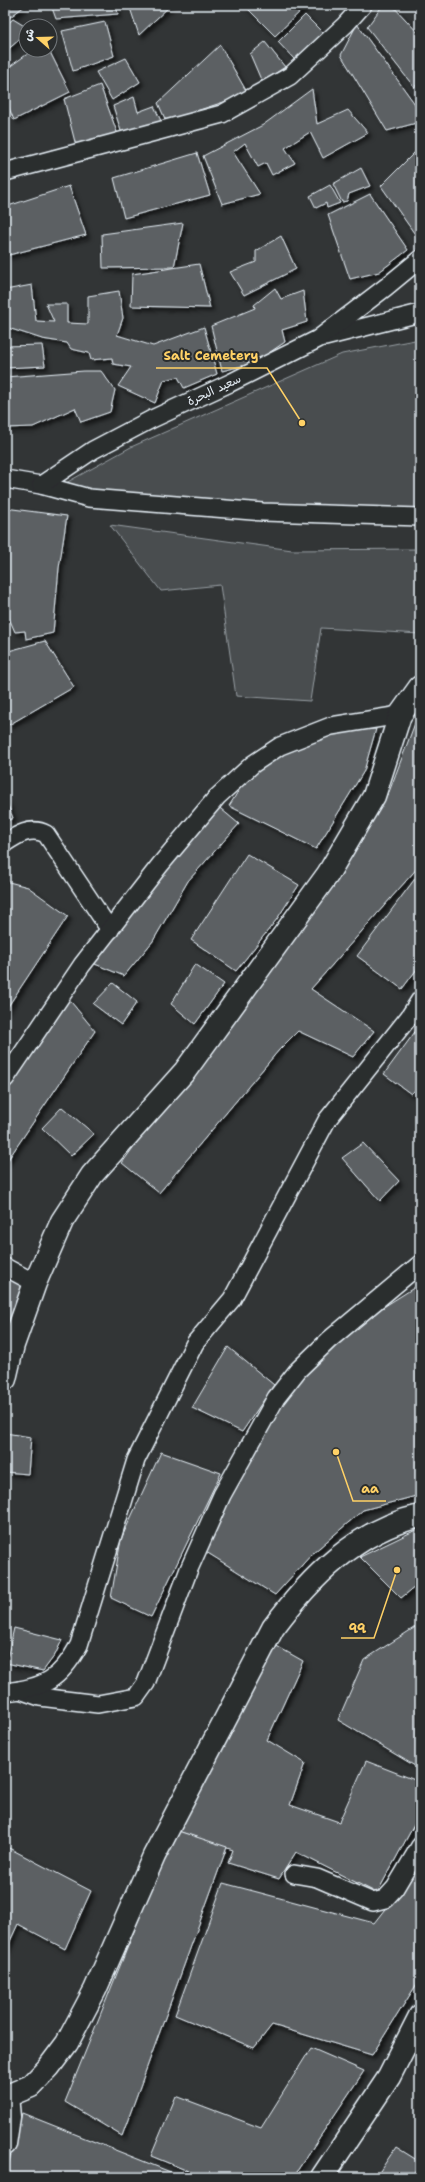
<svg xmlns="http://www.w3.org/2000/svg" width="425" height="2182" viewBox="0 0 425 2182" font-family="'Shantell Sans','Playpen Sans Arabic',sans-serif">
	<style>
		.green { fill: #494d4f; stroke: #989fa4 }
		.building { fill: #5c6063; stroke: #e8f1f8; filter: url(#shadow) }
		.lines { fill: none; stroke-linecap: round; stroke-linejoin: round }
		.minor-casing { stroke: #e8f1f8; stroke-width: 20 }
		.tertiary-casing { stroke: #e8f1f8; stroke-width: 25 }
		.minor { stroke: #2a2d2e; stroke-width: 17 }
		.tertiary { stroke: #2a2d2e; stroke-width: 22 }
		.labels { text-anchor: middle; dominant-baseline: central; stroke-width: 4; stroke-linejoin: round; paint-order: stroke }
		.street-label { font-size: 12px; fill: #e8f1f8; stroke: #2a2d2e }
		.leader { fill: none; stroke: #ffd166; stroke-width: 1.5 }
		.callout-dot { fill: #ffd166; stroke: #2a2d2e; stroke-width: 1.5 }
		.callout-label { font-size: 13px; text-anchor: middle; font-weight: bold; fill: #ffd166; stroke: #2a2d2e; stroke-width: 4; stroke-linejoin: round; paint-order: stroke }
	</style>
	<defs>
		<filter id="shadow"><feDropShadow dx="3.5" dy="3.5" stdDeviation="2" flood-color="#0009"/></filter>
	</defs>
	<rect width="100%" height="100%" fill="#323536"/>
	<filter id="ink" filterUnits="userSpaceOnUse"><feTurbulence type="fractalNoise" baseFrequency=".025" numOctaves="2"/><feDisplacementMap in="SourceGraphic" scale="8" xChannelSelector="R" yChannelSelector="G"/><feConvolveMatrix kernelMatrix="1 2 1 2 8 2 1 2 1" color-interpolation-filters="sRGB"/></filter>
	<g filter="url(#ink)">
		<g class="green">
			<path d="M420 339V514L53 490 131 447 342 354Z"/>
			<path d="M110 525 292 550 420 549V634L321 628 310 701 236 696 220 585 161 591Z"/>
		</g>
		<g class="building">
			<path d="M5 5H26L5 21Z"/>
			<path d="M51 5H116L118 14 56 19Z"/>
			<path d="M129 5H171L139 35Z"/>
			<path d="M244 5H307L275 36Z"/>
			<path d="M383 5H392L420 35V83L414 87 367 27Z"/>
			<path d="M305 15 323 33 295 60 278 42Z"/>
			<path d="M13 19 26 27V34L5 52V26Z"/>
			<path d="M105 22 114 56 73 71 62 31Z"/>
			<path d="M357 24 420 111V122L387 131 341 55Z"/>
			<path d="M265 42 285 67 262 82 250 54Z"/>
			<path d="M220 45 248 94 166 121 158 103Z"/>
			<path d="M33 50H49L70 92 14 120 5 99V70Z"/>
			<path d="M126 58 140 82 112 100 96 72Z"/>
			<path d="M100 85 118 135 76 146 64 99Z"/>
			<path d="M312 89 317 124 348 110 368 133 323 158 310 132 285 148 295 163 272 175 266 163 258 167 245 143 233 152 260 194 222 204 203 156 263 125Z"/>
			<path d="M134 97 138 112 154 106 161 121 122 134 113 106Z"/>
			<path d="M420 147V210L416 214 420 218 419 240 381 186Z"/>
			<path d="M197 153 210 195 124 218 114 178Z"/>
			<path d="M361 168 370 186 349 194 347 201 342 202 333 184Z"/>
			<path d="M330 185 340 203 327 208 326 203 316 208 310 196Z"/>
			<path d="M69 186 86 235 5 256V207Z"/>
			<path d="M370 194 408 250 379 272 350 279 328 215Z"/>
			<path d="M183 223 174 267 103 268 102 234Z"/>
			<path d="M281 236 296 269 244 295 230 272 256 262V251Z"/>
			<path d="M199 264 210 308 131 306 132 274Z"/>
			<path d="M32 285 36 321 54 322 46 304H67V323L88 324V296L119 291 123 318 117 335 153 346 204 327 217 374 184 388 178 377 164 380 155 403 118 386 131 367 113 364 112 358 91 360 89 353 71 349 67 343 42 339 5 327V290Z"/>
			<path d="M275 288 281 299 303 291 307 322 282 330 285 342 254 363 222 371 211 326 255 308 254 305Z"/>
			<path d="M42 345 45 366 5 368V346Z"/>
			<path d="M84 371H101L115 390 110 412 81 422 75 408 33 427 5 428V377Z"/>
			<path d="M5 508 67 516 59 568 53 633 26 639 25 631 15 632 5 609Z"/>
			<path d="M45 641 74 687 7 726 5 652Z"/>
			<path d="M420 710V865L311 989 374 1031 353 1057 298 1031 279 1050 159 1193 122 1163 389 792Z"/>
			<path d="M376 729 364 771 316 849 229 806 251 771 325 731Z"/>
			<path d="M5 798 13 818 5 822Z"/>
			<path d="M215 804 239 824 188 881 153 941 124 976 90 962Z"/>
			<path d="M247 854 299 885 277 919 236 971 191 940Z"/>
			<path d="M420 872V965L402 989 357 956Z"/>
			<path d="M5 881 28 887 68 916 5 1011Z"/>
			<path d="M195 964 224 984 195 1024 171 1004Z"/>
			<path d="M113 983 137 1002 121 1025 93 1004Z"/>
			<path d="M67 997 95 1031 5 1164V1086Z"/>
			<path d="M420 1025V1085L411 1094 384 1074Z"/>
			<path d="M62 1107 94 1134 71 1156 42 1128Z"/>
			<path d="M363 1143 399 1181 380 1201 342 1158Z"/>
			<path d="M5 1273 23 1287 5 1352Z"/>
			<path d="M420 1284V1495L363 1510 312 1554 275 1595 203 1550 270 1421 301 1376 355 1325Z"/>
			<path d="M228 1347 274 1385 242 1432 192 1408Z"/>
			<path d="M5 1433 31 1437 28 1474 5 1472Z"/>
			<path d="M161 1452 221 1473 151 1617 111 1598 121 1539Z"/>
			<path d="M420 1528V1583L401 1598 360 1557Z"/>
			<path d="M420 1624V1769L338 1720 364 1660Z"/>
			<path d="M14 1628 62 1640 55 1655 43 1671 6 1663Z"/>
			<path d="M273 1644 303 1661 267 1740 305 1763 290 1805 339 1822 366 1761 420 1782V1814L377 1893 296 1852 279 1879 228 1863 233 1850 175 1830Z"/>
			<path d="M175 1830 227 1847 122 2136 65 2102Z"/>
			<path d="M5 1846 91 1891 65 1949 18 1924 5 1952Z"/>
			<path d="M420 1864V1979L372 2055 272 2025 254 2048 175 2015 223 1883 374 1923Z"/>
			<path d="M311 2048 364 2071 293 2177H203L151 2156 176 2096 261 2128Z"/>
			<path d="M22 2113 183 2177H5Z"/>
			<path d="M396 2147 420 2162V2177H376Z"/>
		</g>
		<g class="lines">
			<g class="minor-casing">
				<g id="minor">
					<path d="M5 172 222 114 290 76 345 25 363 5"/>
					<path d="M325 337 420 313"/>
					<path d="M5 479 41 485 89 498 263 512 420 517"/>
					<path d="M41 485 93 450 152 419 230 383 318 339 386 287 420 259"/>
					<path d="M5 843C17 835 31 826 46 834L110 930"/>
					<path d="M5 1079 82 965 160 865 217 797 253 764 280 746 331 726 400 715"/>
					<path d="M5 1267 35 1283"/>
					<path d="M20 1690 40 1697 98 1704 136 1697 146 1683 189 1569 222 1495 276 1398 298 1370 329 1340 420 1264"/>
					<path d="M5 1692C44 1688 60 1680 79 1645L136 1460 195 1343 232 1299 327 1120 409 1017 420 1000"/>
					<path d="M294 1874 317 1878 373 1902 385 1899 395 1888 420 1846"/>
				</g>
			</g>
			<g class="tertiary-casing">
				<g id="tertiary">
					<path d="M5 1379 13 1345 35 1283 62 1221 92 1175 185 1071 328 874 374 796 400 715 420 687"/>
					<path d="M5 2095 7 2096 31 2086 49 2067 67 2043 95 1990 154 1856 273 1628C310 1578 357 1530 420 1516"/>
					<path d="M5 2144 9 2117 7 2096"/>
					<path d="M322 2177 389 2077 420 2016"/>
				</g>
			</g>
			<use href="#minor" class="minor"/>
			<use href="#tertiary" class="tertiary"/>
		</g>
	</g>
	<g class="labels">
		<g class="street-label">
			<text transform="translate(214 390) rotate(-25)">سعيد البحرة</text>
		</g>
	</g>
	<path class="leader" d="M302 423L267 368H156M336 1452L353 1501H386M397 1570L374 1638H341"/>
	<g class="callout-dot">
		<circle cx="302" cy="423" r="4"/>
		<circle cx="336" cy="1452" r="4"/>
		<circle cx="397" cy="1570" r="4"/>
	</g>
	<g class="callout-label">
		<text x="211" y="360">Salt Cemetery</text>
		<text x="370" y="1493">aa</text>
		<text x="357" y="1630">qq</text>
	</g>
	<rect width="425" height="2182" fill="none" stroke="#2a2d2e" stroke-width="20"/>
	<rect x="10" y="10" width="405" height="2162" fill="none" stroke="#e8f1f8" stroke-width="1.5" filter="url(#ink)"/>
	<g transform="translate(38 38) rotate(290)"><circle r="19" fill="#2a2d2e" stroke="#767b7f"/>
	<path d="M0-3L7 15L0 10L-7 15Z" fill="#ffd166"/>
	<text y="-6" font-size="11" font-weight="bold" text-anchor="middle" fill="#e8f1f8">ش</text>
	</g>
</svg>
